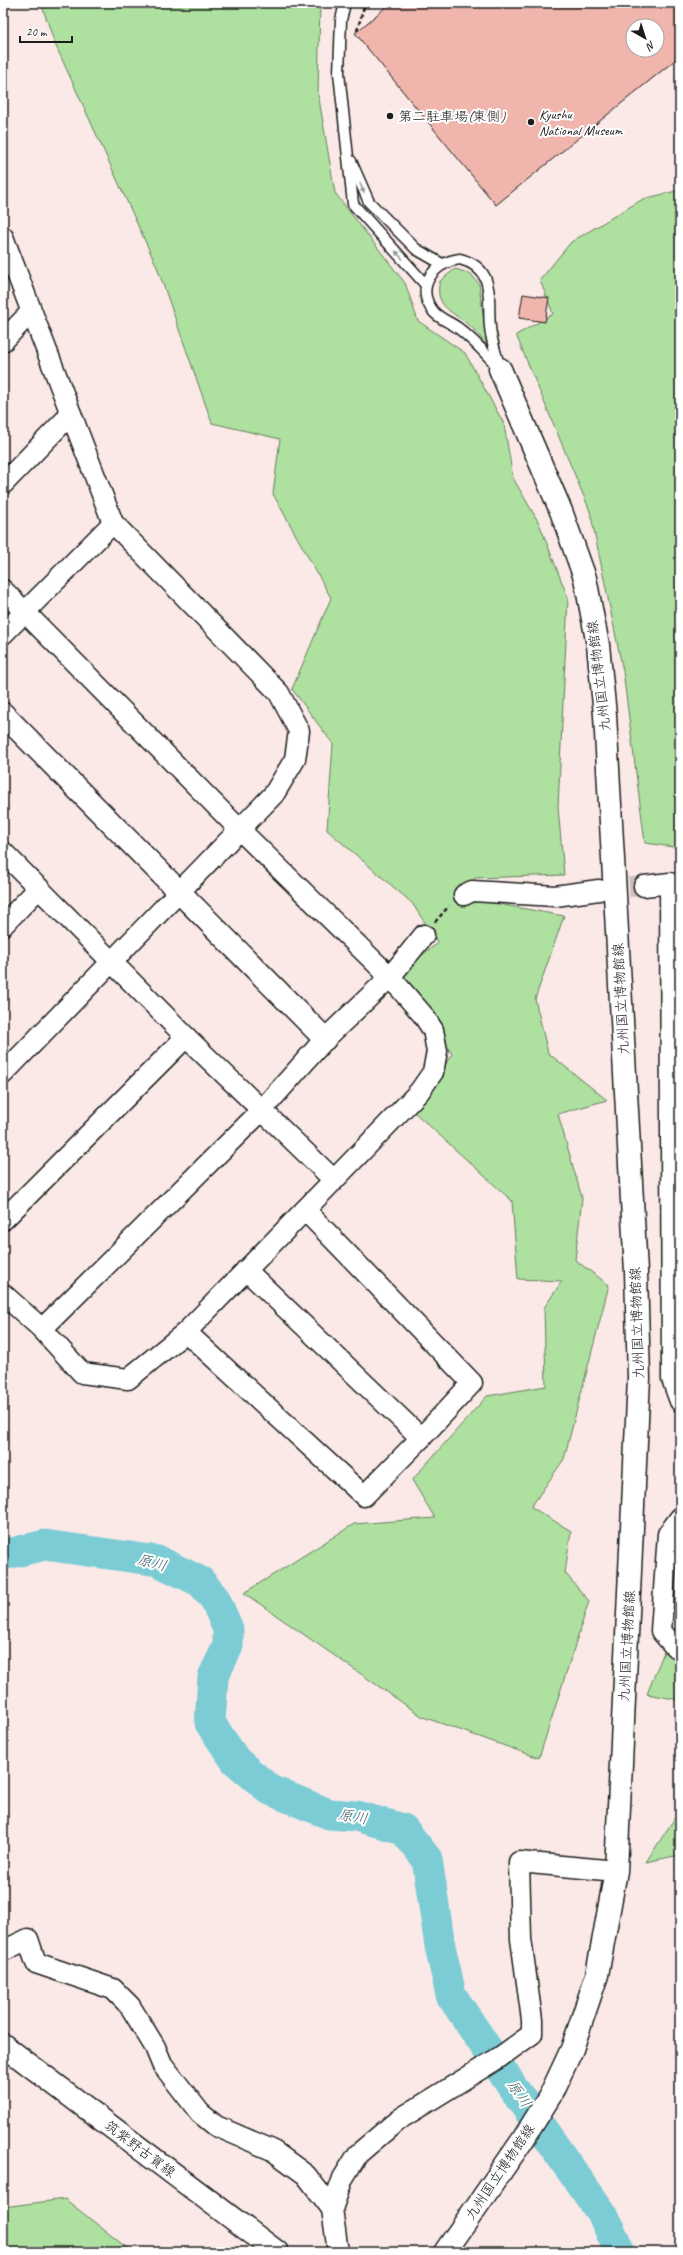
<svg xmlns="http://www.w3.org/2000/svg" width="683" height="2255" viewBox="0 0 683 2255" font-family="Caveat,'Klee One',sans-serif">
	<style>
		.green { fill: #aee0a0; stroke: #657e5e }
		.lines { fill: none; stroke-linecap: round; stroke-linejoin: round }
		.river { stroke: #7bccd6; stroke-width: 31 }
		.building { fill: #f0b5ac; stroke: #1c1c1c; fill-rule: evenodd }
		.minor-tunnel { stroke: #cec0be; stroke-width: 20; stroke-dasharray: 20 10; stroke-linecap: butt }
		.service-casing { stroke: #1c1c1c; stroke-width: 13 }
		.minor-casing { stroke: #1c1c1c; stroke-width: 23 }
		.tertiary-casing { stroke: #1c1c1c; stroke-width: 25 }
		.secondary-casing { stroke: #1c1c1c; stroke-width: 25 }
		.primary-casing { stroke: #1c1c1c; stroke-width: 25 }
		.path { stroke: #1c1c1c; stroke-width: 2.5; stroke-dasharray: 4 3; stroke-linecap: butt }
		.service { stroke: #fff; stroke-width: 10 }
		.minor { stroke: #fff; stroke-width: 20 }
		.tertiary { stroke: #fff; stroke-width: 22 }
		.secondary { stroke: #fff; stroke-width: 22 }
		.primary { stroke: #fff; stroke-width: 22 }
		.oneway { fill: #999 }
		.poi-dot { fill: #1c1c1c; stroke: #fff; stroke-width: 1.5 }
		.labels { text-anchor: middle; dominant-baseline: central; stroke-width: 4; stroke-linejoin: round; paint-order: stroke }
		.poi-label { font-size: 14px; fill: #1c1c1c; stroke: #fff; text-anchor: start }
		.street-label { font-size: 14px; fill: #1c1c1c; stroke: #fff }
		.water-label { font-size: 15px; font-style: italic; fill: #426266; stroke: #fff }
	</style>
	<rect width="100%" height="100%" fill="#fae9e6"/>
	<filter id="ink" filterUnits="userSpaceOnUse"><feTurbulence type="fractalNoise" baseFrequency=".025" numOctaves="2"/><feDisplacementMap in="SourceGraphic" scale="8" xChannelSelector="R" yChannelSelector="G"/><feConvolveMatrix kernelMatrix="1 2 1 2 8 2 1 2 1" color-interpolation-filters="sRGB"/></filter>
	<g filter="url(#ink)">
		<g class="green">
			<path d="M41 3H320L318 93 335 193 405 283 418 321 465 353 504 424 513 478 539 523 568 598 558 807 564 875 475 878 461 897 564 916 535 999 548 1053 607 1100 558 1114 582 1198 575 1260 609 1285 564 1459 531 1507 571 1531 565 1573 589 1601 539 1758 423 1717 244 1593 354 1524 435 1518 412 1480 487 1396 546 1386 544 1308 562 1281 518 1279 512 1201 414 1112 452 1054 398 973 438 943 412 903 327 830 333 744 292 689 331 598 273 494 280 439 212 423 157 267 55 44Z"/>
			<path d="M680 190V848L645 843 623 671 590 511 516 335 553 314 540 280 571 242 643 199Z"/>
			<path d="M455 269 471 274 479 284 487 345C481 339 476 331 470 326 454 312 433 307 440 281Z"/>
			<path d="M680 1535V1622L676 1619Z"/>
			<path d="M665 1649 680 1655V1700L647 1694Z"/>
			<path d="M680 1810V1855L646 1862Z"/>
			<path d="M65 2199 132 2252H3V2207Z"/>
		</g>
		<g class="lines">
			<path class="river" d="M3 1555 45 1545 158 1561 201 1582 215 1599 228 1629V1646L213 1677 210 1723 236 1761 270 1790 329 1814 356 1816 403 1829 427 1859 440 1946 451 1995 520 2098 603 2215 620 2252"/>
		</g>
		<g class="building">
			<path d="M391 3H680V56L496 205 355 33ZM633 26H657V50H633Z"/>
			<path d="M523 294 549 298 545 322 519 318Z"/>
		</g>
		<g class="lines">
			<path class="minor-tunnel" d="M599 890 644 886"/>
			<g class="service-casing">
				<g id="service">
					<path d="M345 3 341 20 339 73 353 204 425 284"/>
					<path d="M351 161 369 202 416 249 442 264"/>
					<path d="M460 259C497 269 487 299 490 327 491 341 497 356 500 369 487 355 474 340 458 328 450 322 439 319 433 311 414 287 434 262 460 259Z"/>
				</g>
			</g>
			<g class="minor-casing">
				<g id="minor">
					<path d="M3 237 113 523 279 693 299 731 295 759 274 794 3 1074"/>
					<path d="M3 341 31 312"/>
					<path d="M3 484 71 414"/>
					<path d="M3 590 239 829 390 977 423 1015 433 1030 437 1051 433 1072 419 1092 334 1180"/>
					<path d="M3 634 113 523"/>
					<path d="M3 852 186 1037 334 1180 186 1332 128 1379 82 1373 42 1329 3 1294"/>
					<path d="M644 886 670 883 672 1379 680 1401"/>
					<path d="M464 895 472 891 555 896 599 890"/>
					<path d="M3 925 39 888"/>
					<path d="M3 1220 186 1037"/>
					<path d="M246 1270 421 1438"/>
					<path d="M42 1329 261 1111 325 1039 390 977 424 935"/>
					<path d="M186 1332 364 1496 421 1438 472 1383 305 1210"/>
					<path d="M680 1518 668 1534 661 1631 674 1646 680 1649"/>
					<path d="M3 1951 28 1939 36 1963 113 1989 130 2006 155 2047 162 2064 200 2113 216 2126 272 2150 306 2175 332 2209 338 2252"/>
					<path d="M332 2209 343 2178 358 2154 398 2120 500 2057 532 2034V2020L521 1939 519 1862 616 1871"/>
				</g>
			</g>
			<g class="tertiary-casing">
				<path id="tertiary" d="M3 714 325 1039"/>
			</g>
			<g class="secondary-casing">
				<path id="secondary" d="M445 2252 522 2141 550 2096 572 2049 597 1975 616 1871 639 1378 636 1272 605 715 598 645 585 578 561 511 500 369"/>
			</g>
			<g class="primary-casing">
				<path id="primary" d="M3 2045 277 2252"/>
			</g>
			<g class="path">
				<path d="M357 31 365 3"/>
				<path d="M435 922 449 906"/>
			</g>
			<use href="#service" class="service"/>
			<use href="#minor" class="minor"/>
			<use href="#tertiary" class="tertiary"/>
			<use href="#secondary" class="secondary"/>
			<use href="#primary" class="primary"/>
		</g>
		<defs><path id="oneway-solid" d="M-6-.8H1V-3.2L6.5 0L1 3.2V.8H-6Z"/></defs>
		<g class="oneway">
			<use href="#oneway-solid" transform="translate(362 188) rotate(69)"/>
			<use href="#oneway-solid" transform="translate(399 255) rotate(-133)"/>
		</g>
	</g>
	<g class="poi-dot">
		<circle cx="390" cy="116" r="4"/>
		<circle cx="531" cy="122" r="4"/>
	</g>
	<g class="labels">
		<g class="poi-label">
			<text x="539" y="114">Kyushu<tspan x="539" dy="16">National Museum</tspan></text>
			<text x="398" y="116">第二駐車場(東側)</text>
		</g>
		<g class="street-label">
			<text transform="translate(599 676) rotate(-97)">九州国立博物館線</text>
			<text transform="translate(621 999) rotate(-93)">九州国立博物館線</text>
			<text transform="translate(637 1323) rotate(-92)">九州国立博物館線</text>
			<text transform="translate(627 1646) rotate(-87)">九州国立博物館線</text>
			<text transform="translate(140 2149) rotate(37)">筑紫野古賀線</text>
			<text transform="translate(500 2172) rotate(-56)">九州国立博物館線</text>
		</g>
		<g class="water-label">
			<text transform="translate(152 1563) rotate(15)">原川</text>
			<text transform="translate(353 1817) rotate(9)">原川</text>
			<text transform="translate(519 2094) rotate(55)">原川</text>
		</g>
	</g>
	<rect width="683" height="2255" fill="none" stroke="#fff" stroke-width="16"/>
	<rect x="8" y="8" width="667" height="2239" fill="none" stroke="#1c1c1c" stroke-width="1.5" filter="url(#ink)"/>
	<g transform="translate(645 38) rotate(141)"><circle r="19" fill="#ffffff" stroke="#a4a4a4"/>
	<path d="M0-3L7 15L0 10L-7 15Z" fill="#1c1c1c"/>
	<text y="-6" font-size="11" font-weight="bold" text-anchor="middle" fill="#1c1c1c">N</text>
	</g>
	<path d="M20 36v6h52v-6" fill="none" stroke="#1c1c1c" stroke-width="2"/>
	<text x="26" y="36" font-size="12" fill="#1c1c1c" stroke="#ffffff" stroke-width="3" paint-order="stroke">20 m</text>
</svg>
